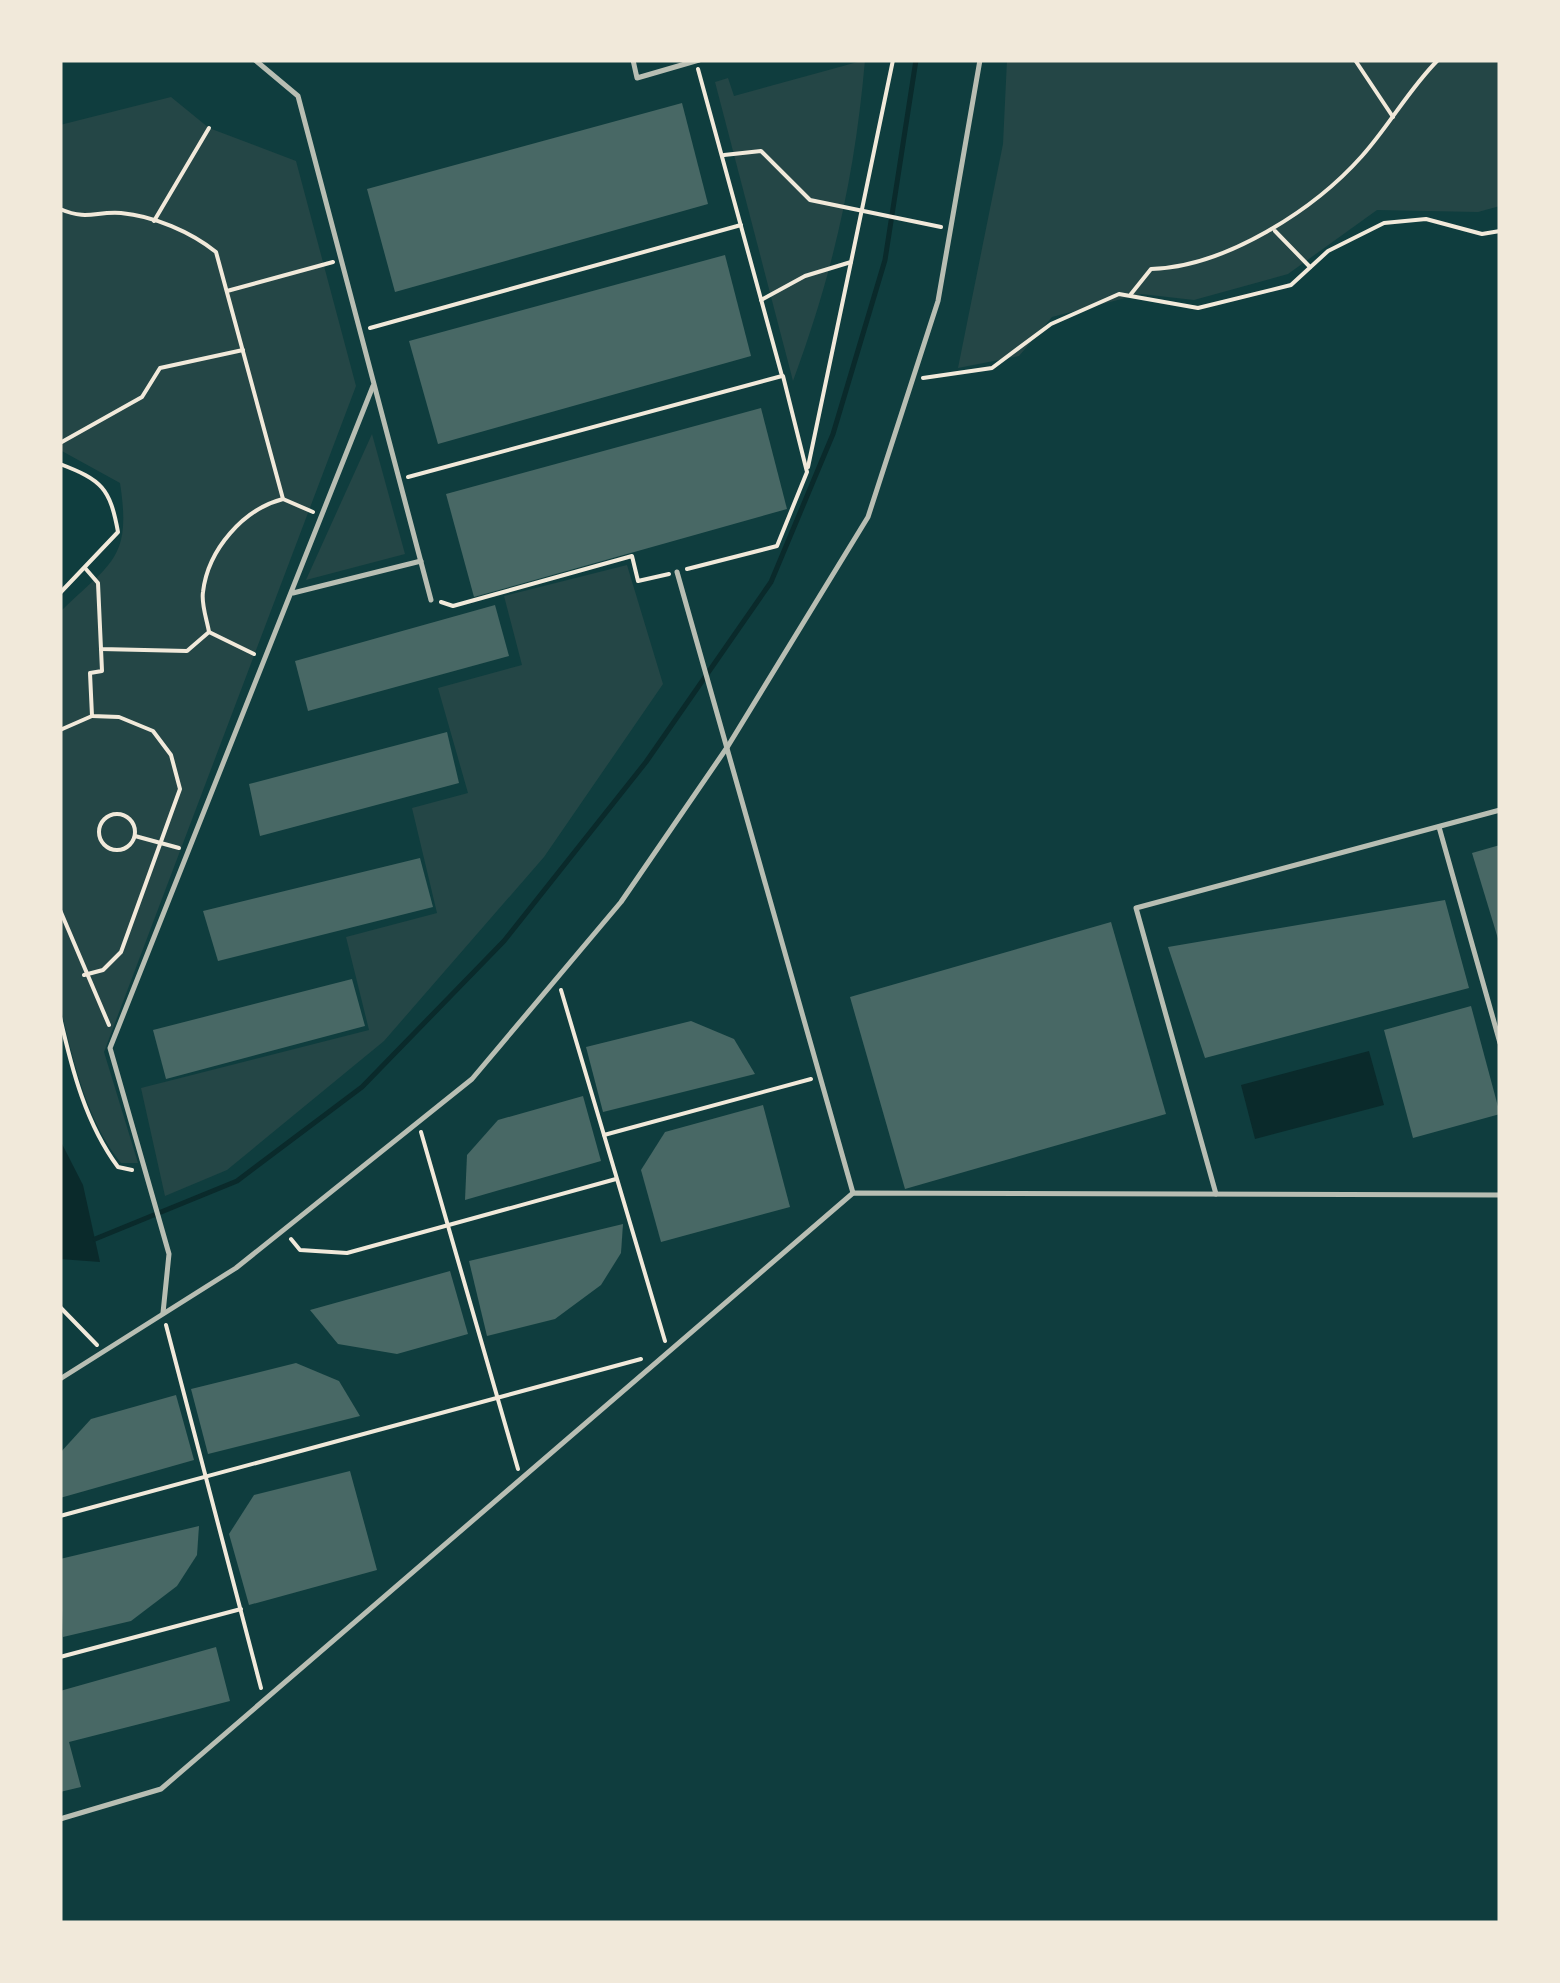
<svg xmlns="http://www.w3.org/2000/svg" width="1560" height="1983" viewBox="0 0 1560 1983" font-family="Roboto,sans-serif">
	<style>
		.green { fill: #244646 }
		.water { fill: #0a2a2b }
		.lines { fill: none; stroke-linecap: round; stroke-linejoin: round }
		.stream { stroke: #0a2a2b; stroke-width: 5 }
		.building { fill: #486865 }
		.path { stroke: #f1e9da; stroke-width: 4 }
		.service { stroke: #b8beb3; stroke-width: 5 }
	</style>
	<rect width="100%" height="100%" fill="#0f3d3e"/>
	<g class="green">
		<path d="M865 60C855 175 833 273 793 381L715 82 728 78 734 96Z"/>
		<path d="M1007 60H1500V206L1478 212 1377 210 1288 274 1194 300 1141 294 1052 317 1019 356 958 368 1003 144Z"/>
		<path d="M171 97 209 128 296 161 356 386 104 1052 138 1163H121C86 1120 73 1059 60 1006V612C111 562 132 560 120 483L60 450V125Z"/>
		<path d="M372 434 405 554 306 580Z"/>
		<path d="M627 565 663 684 544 857 384 1041 227 1170 165 1196 141 1088 369 1030 346 937 437 913 412 808 468 793 438 688 522 665 504 596Z"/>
	</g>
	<g class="water">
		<path d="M1369 1051 1384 1105 1255 1139 1241 1085Z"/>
		<path d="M60 1140 83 1185 100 1262 60 1259Z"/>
	</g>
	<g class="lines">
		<path class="stream" d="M95 1239 237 1181 362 1087 504 941 646 762 771 582 833 434 885 260 916 60"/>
	</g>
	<g class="building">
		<path d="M682 103 708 204 395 292 367 189Z"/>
		<path d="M725 255 751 356 438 444 409 341Z"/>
		<path d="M761 408 787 509 474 597 446 494Z"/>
		<path d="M495 605 509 656 308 711 295 661Z"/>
		<path d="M447 732 459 783 260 836 249 784Z"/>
		<path d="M1500 845V942H1499L1472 853Z"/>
		<path d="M420 858 433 907 218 961 203 911Z"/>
		<path d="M1445 900 1469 988 1205 1058 1168 947Z"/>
		<path d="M1111 922 1166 1114 905 1189 850 997Z"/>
		<path d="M352 979 365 1026 166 1079 153 1030Z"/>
		<path d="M1471 1006 1500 1114 1413 1138 1384 1030Z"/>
		<path d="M691 1021 734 1039 755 1074 603 1112 586 1047Z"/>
		<path d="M583 1096 601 1161 465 1200 467 1155 498 1120Z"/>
		<path d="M763 1105 790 1207 661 1242 641 1170 665 1132Z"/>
		<path d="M623 1224 621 1253 601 1285 555 1319 487 1336 469 1261Z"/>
		<path d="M450 1271 468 1334 397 1354 338 1344 310 1310Z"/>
		<path d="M296 1363 339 1381 360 1416 208 1454 191 1389Z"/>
		<path d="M176 1395 194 1460 60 1498V1453L91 1419Z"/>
		<path d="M350 1471 377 1570 249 1605 229 1534 254 1495Z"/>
		<path d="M199 1526 197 1555 177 1586 131 1621 63 1637 60 1559Z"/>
		<path d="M216 1647 230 1701 69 1742 81 1787 60 1792V1691Z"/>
	</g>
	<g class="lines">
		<g class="path">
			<path d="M1355 60 1393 117"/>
			<path d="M724 155 761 151 810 200 941 227"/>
			<path d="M60 209C88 221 95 211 121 213 154 216 191 232 216 252L283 499 313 512"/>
			<path d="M154 221 209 128"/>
			<path d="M1275 231 1310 267"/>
			<path d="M227 291 333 262"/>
			<path d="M1131 294 1151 269C1225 267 1314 210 1362 156 1389 126 1409 89 1438 60"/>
			<path d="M761 300 805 276 851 262 893 60"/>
			<path d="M370 328 741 225"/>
			<path d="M923 378 992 368 1051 324 1119 294 1198 308 1291 285 1328 251 1384 223 1426 219 1482 234 1500 231"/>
			<path d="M60 443 142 397 160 368 243 350"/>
			<path d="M60 464C102 480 110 488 118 532L60 593"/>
			<path d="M808 467 851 262"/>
			<path d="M408 477 782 376 698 69"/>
			<path d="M85 568 98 583 101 649 187 651 209 632C207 620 201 604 203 592 208 549 244 509 283 499"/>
			<path d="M687 569 777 546 807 472 783 376"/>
			<path d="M441 602 453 606 632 556 638 581 669 574"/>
			<path d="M209 632 254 654"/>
			<path d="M60 730 92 716"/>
			<circle cx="117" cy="832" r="18"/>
			<path d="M135 836 179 848"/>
			<path d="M60 910 109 1025"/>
			<path d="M84 975 103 970 121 952 180 789 171 755 153 731 119 717 92 716 90 673 102 671 101 649"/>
			<path d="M561 990 604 1135 811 1079"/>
			<path d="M60 1017C72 1070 86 1124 118 1167L132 1170"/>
			<path d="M421 1132 518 1469"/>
			<path d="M604 1135 665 1341"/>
			<path d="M291 1239 300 1250 347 1253 616 1179"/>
			<path d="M60 1307 97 1345"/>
			<path d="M166 1325 261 1688"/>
			<path d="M60 1516 641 1359"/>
			<path d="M60 1657 241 1609"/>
		</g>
		<g class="service">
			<path d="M255 60 298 96 431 600"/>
			<path d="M633 60 637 78 699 60"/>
			<path d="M677 572 853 1193"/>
			<path d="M293 593 421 561"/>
			<path d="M1439 827 1500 1043"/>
			<path d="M1216 1194 1136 908 1500 810"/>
			<path d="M163 1313 169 1254 110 1048 373 386"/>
			<path d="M60 1379 236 1268 472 1079 621 902 728 746 868 517 938 301 980 60"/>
			<path d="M60 1819 161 1789 853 1193 1500 1195"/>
		</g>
	</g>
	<rect width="1560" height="1983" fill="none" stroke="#f1e9da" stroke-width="125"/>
</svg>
